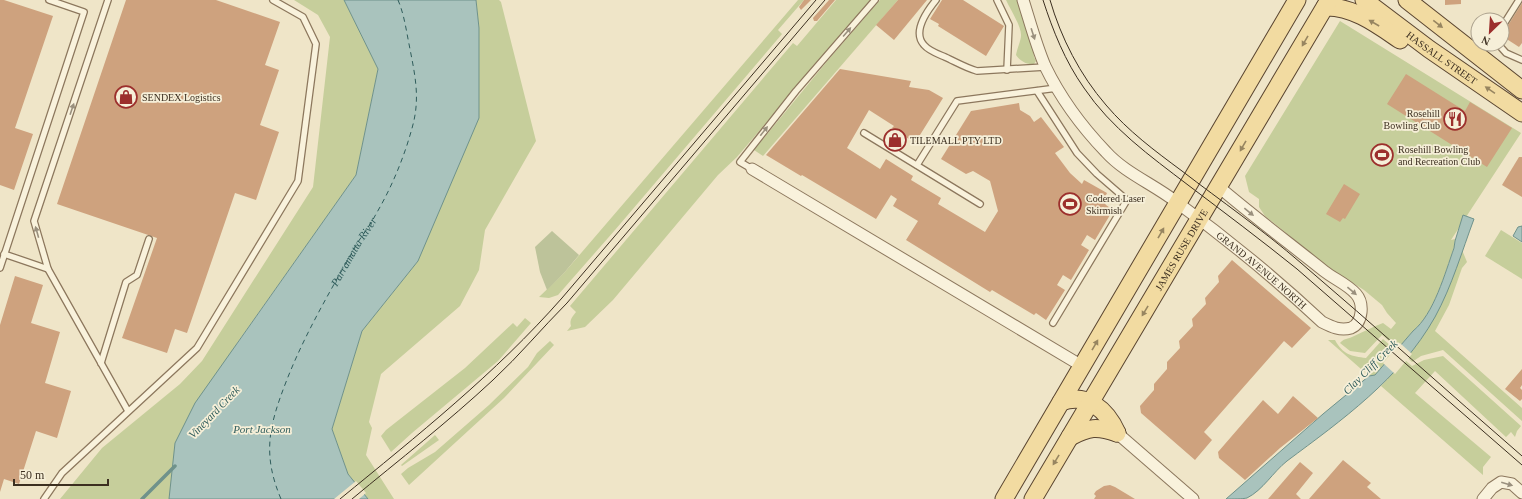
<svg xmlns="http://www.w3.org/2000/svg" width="1522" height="499" viewBox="0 0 1522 499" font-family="Georgia,serif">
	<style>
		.green { fill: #c6ce9b }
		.cemetery { fill: #bdc39a }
		.water { fill: #a9c3bd; stroke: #6f928b }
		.pier { fill: #efe5c8 }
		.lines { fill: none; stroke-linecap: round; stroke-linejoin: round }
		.stream { stroke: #6f928b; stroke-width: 3.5 }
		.ferry { stroke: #2f5c5b; stroke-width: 1; stroke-dasharray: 5 4; stroke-linecap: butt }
		.building { fill: #cea27e }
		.service-casing { stroke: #8c775d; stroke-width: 8 }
		.minor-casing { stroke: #8c775d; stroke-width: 13 }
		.primary-casing { stroke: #5a4530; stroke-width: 19 }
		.service { stroke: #f9f2dc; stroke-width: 5.5 }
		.minor { stroke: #f9f2dc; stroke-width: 11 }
		.primary { stroke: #f2dba1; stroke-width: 17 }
		.tram { stroke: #3c2f20; stroke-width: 1 }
		.oneway { fill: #978560 }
		.oneway2 { fill: #9a907e }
		.labels { text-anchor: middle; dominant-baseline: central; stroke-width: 3.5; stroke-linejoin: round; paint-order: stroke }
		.street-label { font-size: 10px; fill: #3c2f20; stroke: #f6efd8 }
		.poi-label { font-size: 10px; fill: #3c2f20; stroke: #f6efd8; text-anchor: start }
		.water-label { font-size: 11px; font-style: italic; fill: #2f5c5b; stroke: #f6efd8 }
	</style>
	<rect width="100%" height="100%" fill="#efe5c8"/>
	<g class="green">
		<path d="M294 0H344L378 69 356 175 237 343 235 352 173 499H60L102 448 180 384 202 361 313 187 330 37 318 15Z"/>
		<path d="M476 0H499L501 2 536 141 485 230 479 270 460 306 381 374 369 422 372 428 366 455 394 499H368L348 474 332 429 362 331 418 261 479 28Z"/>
		<path d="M798 0H804L778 30 782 34 615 230 558 295 549 298 539 297 564 273Z"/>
		<path d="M836 0H871L737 157 718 175 613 300 585 327 567 331 571 326C569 320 573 316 576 312L570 306 793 43 797 46Z"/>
		<path d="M880 0H898L763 156 754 150 829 59Z"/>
		<path d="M1006 0H1019L1032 38 1034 57 1036 61 1034 64C1027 65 1020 61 1016 55 1017 49 1021 40 1021 36 1022 27 1010 9 1006 0Z"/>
		<path d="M1340 21 1521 133 1451 240 1455 239 1454 247C1445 273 1434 314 1413 331L1375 375 1369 376 1328 340H1335C1343 355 1352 356 1366 358L1383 339 1394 349 1396 347 1382 335 1365 353 1350 351 1340 343C1343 339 1347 339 1352 337 1363 332 1372 327 1383 323L1391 329 1396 323 1387 313 1382 305 1364 290 1329 268 1265 216 1259 207V199L1249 192 1245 176Z"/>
		<path d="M1501 230 1522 243V279L1485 256Z"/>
		<path d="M1462 250 1467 262 1462 268 1449 305 1435 331 1522 408V421L1443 350 1421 356 1412 362 1407 357C1435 323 1447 290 1462 250Z"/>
		<path d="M525 318 531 323 498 361 412 433 391 452 381 436 386 430 465 368 513 323 517 327Z"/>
		<path d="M550 341 554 345 504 398 409 485 401 474 408 468 435 452 489 405 528 367 537 353Z"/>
		<path d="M1443 356 1521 426 1517 431 1515 437 1511 432 1506 437 1435 371 1415 393 1491 457 1483 467V475L1381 386 1405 360 1412 366 1424 360Z"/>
		<path d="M435 435 439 440 402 466 401 465Z"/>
	</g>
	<path class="cemetery" d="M552 231 579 255 564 273 547 290 540 272 535 247Z"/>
	<g class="water">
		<path d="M344 0H476L479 28V118L418 261 362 331 332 429 348 474 368 499H169L175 443 195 403 356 175 378 69Z"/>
		<path d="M1463 215 1474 219C1462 251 1452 286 1435 317 1400 379 1342 420 1287 461 1273 472 1263 490 1247 498 1243 499 1232 499 1226 499L1323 414 1369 376 1375 375 1413 331C1434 314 1445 273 1454 248L1455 241Z"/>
		<path d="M1522 226V242L1513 236 1518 227Z"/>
	</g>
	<g class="pier">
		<path d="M1400 343 1412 354 1395 374 1383 363Z"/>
		<path d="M356 481 366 493 359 499H334Z"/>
	</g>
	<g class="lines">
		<path class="stream" d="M142 499 175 466"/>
		<path class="ferry" id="s1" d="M281 499C262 454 269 426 286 382 305 333 332 288 358 242 364 233 371 224 376 214 389 192 399 169 407 145 411 132 415 120 416 107 418 86 413 65 409 44 406 29 404 14 398 0"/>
	</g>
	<g class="building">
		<path d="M0 0H4L53 16 15 128 33 134 14 190 0 185Z"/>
		<path d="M126 0H216L280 22 265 65 279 70 260 125 279 132 256 200 235 193 187 333 175 329 167 353 122 338 157 238 57 204Z"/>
		<path d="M804 0H811L801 10 799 7Z"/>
		<path d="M829 0H835L817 21H814L813 18Z"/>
		<path d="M898 0H927L894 40 876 25Z"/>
		<path d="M942 0H963L1004 26 986 56 938 26 939 24 930 19Z"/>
		<path d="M1445 0H1461V4L1445 5Z"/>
		<path d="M1522 3V43L1519 47 1502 36V35Z"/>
		<path d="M840 69 911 81 909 87 929 90 943 98 915 143 892 128 894 126 869 110 847 148 880 169 886 159 913 176 911 180 941 198 938 204 985 232 998 211 990 181 973 171 966 174 941 159 971 111 1019 103 1020 110 1030 116 1034 122 1041 117 1064 147 1055 153 1070 173 1082 184 1084 180 1107 193 1103 201 1106 205 1113 210 1095 240 1087 235 1081 245 1089 250 1071 280 1063 275 1057 285 1065 290 1046 320 1036 313 1034 315 992 290 990 292 906 240 918 221 893 206 897 199 891 195 876 219 802 175 801 176 766 155Z"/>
		<path d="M1406 74 1465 111 1470 102 1512 128 1487 167 1387 104Z"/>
		<path d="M1519 157H1522V197L1502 185Z"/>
		<path d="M1344 184 1360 194 1345 219 1343 218 1340 222 1326 214Z"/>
		<path d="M1232 260 1311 328 1292 348 1284 341 1204 432 1212 440 1195 460 1141 413 1140 406 1154 390V384L1167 369V362L1180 348 1179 341 1193 326 1192 319 1206 304 1205 298 1219 282 1218 276Z"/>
		<path d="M15 276 43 285 31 323 60 332 45 383 71 391 57 438 36 431 19 484 4 479 0 492V325Z"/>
		<path d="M1522 369V385L1520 388 1522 390V399L1520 401 1505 389Z"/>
		<path d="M1293 396 1318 418 1280 448 1245 480 1219 458 1218 452 1263 400 1278 414Z"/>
		<path d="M1343 460 1371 483 1367 487 1381 499H1309Z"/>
		<path d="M1300 462 1313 473 1296 494 1301 499H1268Z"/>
		<path d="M1110 485 1115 487 1135 499H1094L1096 496 1094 494 1096 491 1104 486Z"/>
	</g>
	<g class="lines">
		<g class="service-casing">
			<g id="service">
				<path d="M936 0C927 11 912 32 924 45 929 51 938 54 945 57 956 62 966 68 977 71L1045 67"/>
				<path d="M997 0 1009 25 1007 70"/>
				<path d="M1502 27 1519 0"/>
				<path d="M1498 44 1506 53 1522 60"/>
				<path d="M1037 91 1077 153 1097 174 1127 200 1053 323"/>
				<path d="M864 133 980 204"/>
				<path d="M917 165 957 101 1057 88"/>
				<path d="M752 169 740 162 796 91 875 0"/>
				<path d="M4 254 48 269 128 411"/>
				<path d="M0 268 84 12 49 0"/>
				<path d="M48 269 34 221 108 0"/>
				<path d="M101 363 126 282 137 275 149 239"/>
				<path d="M44 499 62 473 197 348 298 181 316 44 303 17 273 0"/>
			</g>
		</g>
		<g class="minor-casing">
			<g id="minor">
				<path id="s2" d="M1023 0C1030 22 1036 45 1045 66 1060 97 1082 127 1106 152 1125 173 1153 184 1175 201 1226 238 1276 279 1322 322 1332 327 1340 331 1351 328 1363 323 1364 303 1356 294 1347 284 1334 279 1324 271 1289 243 1253 216 1219 187"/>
				<path d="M752 169 1082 366"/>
				<path d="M1117 433 1193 499"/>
				<path d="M1483 499 1492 488 1501 482 1512 484 1522 493"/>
			</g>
		</g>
		<g class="primary-casing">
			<g id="primary">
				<path id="s3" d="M1364 0 1429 49 1522 113"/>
				<path d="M1407 0 1522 90"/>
				<path d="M1325 7C1353 6 1378 25 1400 40"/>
				<path d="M1061 402C1087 392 1107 410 1117 433"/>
				<path d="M1070 437C1089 427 1097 426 1117 433"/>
				<path d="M1004 499 1297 0"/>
				<path id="s4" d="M1033 499 1329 0"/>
			</g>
		</g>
		<use href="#service" class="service"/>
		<use href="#minor" class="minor"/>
		<use href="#primary" class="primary"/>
		<g class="tram">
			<path d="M1043 0C1053 31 1065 61 1084 88 1111 128 1150 156 1188 185 1225 213 1261 240 1297 269L1522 465"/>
			<path d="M1050 0C1061 38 1080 75 1106 105 1128 131 1155 151 1182 171 1221 201 1263 230 1301 263 1375 326 1448 392 1522 456"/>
			<path d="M340 499C418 435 495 374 562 298L816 0"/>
			<path d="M352 499C399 460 448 422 493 380 519 356 542 328 567 303L825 0"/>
		</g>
	</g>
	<defs><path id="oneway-solid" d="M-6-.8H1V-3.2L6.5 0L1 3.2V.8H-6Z"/></defs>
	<g class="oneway">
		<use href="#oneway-solid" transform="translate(1374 23) rotate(-150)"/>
		<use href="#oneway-solid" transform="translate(1438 24) rotate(38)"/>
		<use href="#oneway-solid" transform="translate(1305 41) rotate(120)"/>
		<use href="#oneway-solid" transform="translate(1490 90) rotate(-146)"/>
		<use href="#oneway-solid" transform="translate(1243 146) rotate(120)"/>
		<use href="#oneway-solid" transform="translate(1161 233) rotate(-60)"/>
		<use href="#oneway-solid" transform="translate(1145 311) rotate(121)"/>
		<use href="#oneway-solid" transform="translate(1095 345) rotate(-60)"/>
		<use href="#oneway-solid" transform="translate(1056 460) rotate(121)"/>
	</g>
	<g class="oneway2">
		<use href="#oneway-solid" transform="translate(847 32) rotate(-49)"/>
		<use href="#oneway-solid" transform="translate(1033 34) rotate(72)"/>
		<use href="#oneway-solid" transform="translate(72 109) rotate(-71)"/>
		<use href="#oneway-solid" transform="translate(764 131) rotate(-52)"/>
		<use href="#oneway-solid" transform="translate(1249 212) rotate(39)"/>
		<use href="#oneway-solid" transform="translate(37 232) rotate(-106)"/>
		<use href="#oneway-solid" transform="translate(1352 291) rotate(40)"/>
		<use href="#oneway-solid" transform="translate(1507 484) rotate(16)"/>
	</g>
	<defs>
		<g id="shop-ring" transform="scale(1.15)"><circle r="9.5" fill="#f6efd8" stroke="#9c2f2c" stroke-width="1.5"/><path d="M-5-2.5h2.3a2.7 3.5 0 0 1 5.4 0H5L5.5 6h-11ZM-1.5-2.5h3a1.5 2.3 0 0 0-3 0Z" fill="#9c2f2c"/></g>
		<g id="restaurant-ring" transform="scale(1.15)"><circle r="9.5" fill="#f6efd8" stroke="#9c2f2c" stroke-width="1.5"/><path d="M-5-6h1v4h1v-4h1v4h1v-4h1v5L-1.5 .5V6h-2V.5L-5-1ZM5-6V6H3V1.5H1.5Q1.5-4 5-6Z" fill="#9c2f2c"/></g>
		<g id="stadium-ring" transform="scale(1.15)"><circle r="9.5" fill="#f6efd8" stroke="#9c2f2c" stroke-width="1.5"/><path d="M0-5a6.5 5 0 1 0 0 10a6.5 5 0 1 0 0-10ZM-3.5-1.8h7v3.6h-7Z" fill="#9c2f2c"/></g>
	</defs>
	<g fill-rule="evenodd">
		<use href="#shop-ring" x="126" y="97"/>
		<use href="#restaurant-ring" x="1455" y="119"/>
		<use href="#shop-ring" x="895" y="140"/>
		<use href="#stadium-ring" x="1382" y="155"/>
		<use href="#stadium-ring" x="1070" y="204"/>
	</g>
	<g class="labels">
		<g class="street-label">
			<text stroke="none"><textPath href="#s3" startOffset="97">HASSALL STREET</textPath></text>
			<text stroke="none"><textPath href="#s4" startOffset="290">JAMES RUSE DRIVE</textPath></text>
			<text stroke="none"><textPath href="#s2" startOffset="371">GRAND AVENUE NORTH</textPath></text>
		</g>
		<g class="poi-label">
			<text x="142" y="97">SENDEX Logistics</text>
			<text x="1440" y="113" text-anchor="end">Rosehill<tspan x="1440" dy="12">Bowling Club</tspan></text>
			<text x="910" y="140">TILEMALL PTY LTD</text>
			<text x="1398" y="149">Rosehill Bowling<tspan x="1398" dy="12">and Recreation Club</tspan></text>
			<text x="1086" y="198">Codered Laser<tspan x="1086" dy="12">Skirmish</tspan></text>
		</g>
		<g class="water-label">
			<text stroke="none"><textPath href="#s1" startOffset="268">Parramatta River</textPath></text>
			<text transform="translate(1370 367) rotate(-45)">Clay Cliff Creek</text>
			<text transform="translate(214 412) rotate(-46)">Vineyard Creek</text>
			<text x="262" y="429">Port Jackson</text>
		</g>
	</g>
	<g transform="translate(1490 32) rotate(205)"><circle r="19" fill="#f6efd8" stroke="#aca28e"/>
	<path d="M0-3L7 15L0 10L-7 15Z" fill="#9c2f2c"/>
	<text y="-6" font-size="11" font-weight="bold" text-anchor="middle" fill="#3c2f20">N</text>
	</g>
	<path d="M14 479v6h94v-6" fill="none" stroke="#3c2f20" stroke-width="2"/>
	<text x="20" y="479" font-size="12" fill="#3c2f20" stroke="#f6efd8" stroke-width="3" paint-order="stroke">50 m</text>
</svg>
